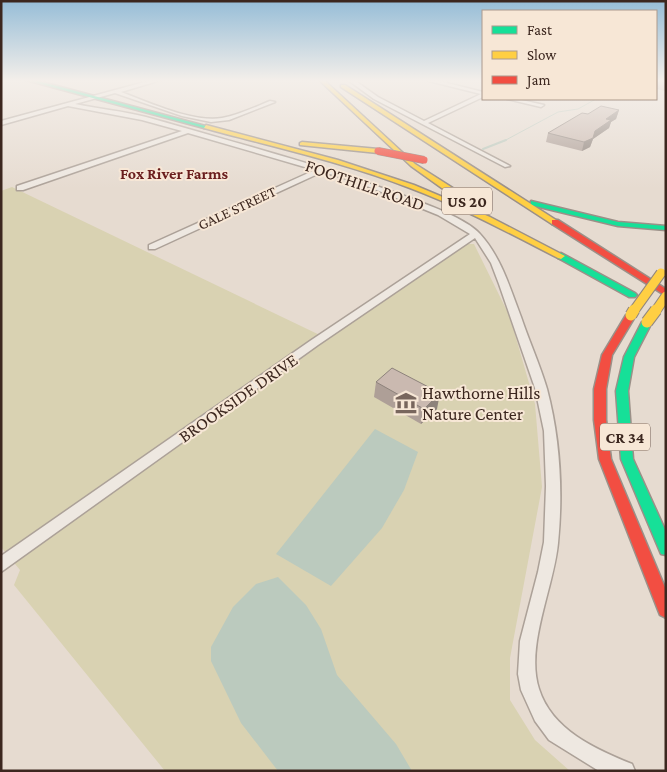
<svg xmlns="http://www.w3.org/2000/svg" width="667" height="772" viewBox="0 0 667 772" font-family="'Crimson Pro',serif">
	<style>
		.green { fill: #d9d2b2 }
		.water { fill: #bbcabe }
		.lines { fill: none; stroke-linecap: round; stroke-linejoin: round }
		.stream-far1 { stroke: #bbcabe; stroke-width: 1 }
		.stream { stroke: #bbcabe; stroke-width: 2 }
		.street-casing { stroke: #aca198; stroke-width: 3 }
		.fast-casing { stroke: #9b9088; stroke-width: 3 }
		.slow-casing { stroke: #9b9088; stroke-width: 3 }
		.jam-casing { stroke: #9b9088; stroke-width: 3 }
		.street { fill: #eee8e1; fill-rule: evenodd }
		.fast { fill: #16e098; fill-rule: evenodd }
		.slow { fill: #ffcf43; fill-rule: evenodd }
		.jam { fill: #f24e42; fill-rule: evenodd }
		.slow-bridge-far1-casing { stroke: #91867f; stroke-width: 11; stroke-linecap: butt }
		.slow-bridge-casing { stroke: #91867f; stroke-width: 13; stroke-linecap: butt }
		.jam-bridge-casing { stroke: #91867f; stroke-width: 8; stroke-linecap: butt }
		.slow-bridge-far1 { stroke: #ffcf43; stroke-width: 9 }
		.slow-bridge { stroke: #ffcf43; stroke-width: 11 }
		.jam-bridge { stroke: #f24e42; stroke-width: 7 }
		.wall { fill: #ae9f97 }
		.shaded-wall { fill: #8d827b }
		.building { fill: #cab9b0; stroke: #8d827b }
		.labels { text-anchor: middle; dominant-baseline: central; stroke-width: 4; stroke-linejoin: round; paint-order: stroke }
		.far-street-label { font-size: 15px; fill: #3c271f; stroke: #f7e7d6 }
		.far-neighbourhood-label { font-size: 16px; font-weight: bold; fill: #6a1e1d; stroke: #f7e7d6 }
		.shield { fill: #f7e7d6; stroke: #746156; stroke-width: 1 }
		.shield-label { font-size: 16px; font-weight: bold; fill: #3c271f }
		.street-label { font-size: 18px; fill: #3c271f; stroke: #f7e7d6 }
		.poi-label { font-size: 18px; fill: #3c271f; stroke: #f7e7d6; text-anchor: start }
	</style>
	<rect width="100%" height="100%" fill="#e6dbd0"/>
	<path class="green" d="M12 187 326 338 467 244H474L510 317 535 404 542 487 510 658V700L535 740 570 771H165L14 585 20 570 1 547V191Z"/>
	<g class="water">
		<path d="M375 429 418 452 404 490 382 528 331 586 276 554Z"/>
		<path d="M278 577 306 605 321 629 337 675 396 744 412 771H278L241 723 211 661V647L233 607 256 584Z"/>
	</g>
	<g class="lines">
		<path class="stream-far1" d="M504 141 558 112 578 109 596 99"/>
		<path class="stream" d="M483 149 506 140"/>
		<g class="street-casing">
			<g id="street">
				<path d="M152 80H161L121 92C148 102 193 123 222 118 239 115 255 107 270 101L275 102 229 120 211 122 182 116 115 93 75 104C99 109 123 111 146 117 183 127 219 138 255 148 307 163 356 178 407 197 426 204 467 219 480 234 501 257 510 288 521 317 529 341 540 365 547 389 560 438 563 493 558 543 554 587 525 646 539 689 552 730 595 749 632 764L635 771H599L549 740 535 721 521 690 518 674 520 641 538 572 544 542 546 486 544 431 535 388 499 284 491 263 475 238 318 345 1 572V556L310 341 470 234 438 215 352 180 322 172 155 249H149V245L315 170 188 133 23 190H17V186L182 131 142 120 68 106 1 125V121Z"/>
				<path d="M348 80H354L378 97 424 121 481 94 425 80H435L483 92V97L428 123 510 166 505 167 374 99Z"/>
				<path d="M507 99H517L544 105 541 107Z"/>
			</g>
		</g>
		<g class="fast-casing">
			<g id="fast">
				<path d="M26 80H35L209 127 204 128Z"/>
				<path d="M531 201 618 222 666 226V230L618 226 531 205Z"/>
				<path d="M561 253 635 293 637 295 635 297H629L558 258 557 256Z"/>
				<path d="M647 319 652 322 634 357 628 391 633 459 666 532V555L661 554 621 459 616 391 624 357 642 322Z"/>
			</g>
		</g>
		<g class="slow-casing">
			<g id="slow">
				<path d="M319 80H324L415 164 459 192V196H453L411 166Z"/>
				<path d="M341 85H345L559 222 552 224 341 87Z"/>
				<path d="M206 125 338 160 414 185 490 217 565 256 561 259 558 258C509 233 461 207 410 188 343 162 273 147 204 128Z"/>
				<path d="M302 142 378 149 381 151 378 153 300 145V143Z"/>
			</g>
		</g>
		<g class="jam-casing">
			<g id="jam">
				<path d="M552 220H558L666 289V296L552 224Z"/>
				<path d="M631 312 636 315 612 355 606 389V420L611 459 666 590V618L660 615 658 610 599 459 594 420V389L602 355 626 315Z"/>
			</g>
		</g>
		<use href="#street" class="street"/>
		<use href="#fast" class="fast"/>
		<use href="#slow" class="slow"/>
		<use href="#jam" class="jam"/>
		<g class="slow-bridge-far1-casing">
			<g id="slow-bridge-far1">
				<path d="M633 312 661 273"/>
				<path d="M655 312 666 296"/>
			</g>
		</g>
		<g class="slow-bridge-casing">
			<g id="slow-bridge">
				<path d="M631 315 634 310"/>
				<path d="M647 322 656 310"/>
			</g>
		</g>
		<g class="jam-bridge-casing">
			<path id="jam-bridge" d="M378 151 424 160"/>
		</g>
		<use href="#slow-bridge-far1" class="slow-bridge-far1"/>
		<use href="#slow-bridge" class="slow-bridge"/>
		<use href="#jam-bridge" class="jam-bridge"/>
	</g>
	<g class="wall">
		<path d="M656 80H666V91L656 89Z"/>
		<path d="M619 110 616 119 611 122 609 128 593 139 590 147 582 151 546 142 548 133 588 114Z"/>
		<path d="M376 382 437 409 421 424 374 397Z"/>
	</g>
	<g class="shaded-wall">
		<path d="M619 110 616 119 611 122 609 128 593 139 590 147 582 151 584 142 606 119Z"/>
		<path d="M440 393 437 409 421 424 424 409Z"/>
	</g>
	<g class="building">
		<path d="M656 80H666V83L656 81Z"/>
		<path d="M601 106 619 110 606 119 611 120 595 131 593 138 584 142 548 133 582 113 588 114Z"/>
		<path d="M392 368 440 393 424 409 376 382Z"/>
	</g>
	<linearGradient id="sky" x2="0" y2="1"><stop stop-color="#96bdd7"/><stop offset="0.43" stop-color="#f4efea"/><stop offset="1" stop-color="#f4efea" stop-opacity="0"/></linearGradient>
	<rect width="667" height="188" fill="url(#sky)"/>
	<defs>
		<g id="museum-bare" transform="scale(1.725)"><path d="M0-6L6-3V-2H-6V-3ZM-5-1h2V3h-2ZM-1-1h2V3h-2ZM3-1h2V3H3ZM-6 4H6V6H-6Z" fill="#78665d" stroke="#f7e7d6" stroke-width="2.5" paint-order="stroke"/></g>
	</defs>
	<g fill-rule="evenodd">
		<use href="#museum-bare" x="406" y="403"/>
	</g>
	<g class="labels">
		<g class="far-street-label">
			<text transform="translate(237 208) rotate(-25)">GALE STREET</text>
		</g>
		<g class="far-neighbourhood-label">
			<text x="174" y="173">Fox River Farms</text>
		</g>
		<g class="shield">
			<rect x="442" y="187.5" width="50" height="27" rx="4"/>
			<rect x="600" y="423.5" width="50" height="27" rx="4"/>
		</g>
		<g class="shield-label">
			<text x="467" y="201">US 20</text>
			<text x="625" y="437">CR 34</text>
		</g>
		<g class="street-label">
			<text transform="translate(365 185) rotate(19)">FOOTHILL ROAD</text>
			<text transform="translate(238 398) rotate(-35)">BROOKSIDE DRIVE</text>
		</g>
		<g class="poi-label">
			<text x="422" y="393">Hawthorne Hills<tspan x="422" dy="21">Nature Center</tspan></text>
		</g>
	</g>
	<rect width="667" height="772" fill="none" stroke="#3c271f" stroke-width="5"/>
	<rect x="482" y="10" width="175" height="90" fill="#f7e7d6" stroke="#ac9a8d"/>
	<rect x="492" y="26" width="25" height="8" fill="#16e098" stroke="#ac9a8d"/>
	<text x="527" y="35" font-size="15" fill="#3c271f">Fast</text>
	<rect x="492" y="51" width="25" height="8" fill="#ffcf43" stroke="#ac9a8d"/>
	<text x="527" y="60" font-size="15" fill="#3c271f">Slow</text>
	<rect x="492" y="76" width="25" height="8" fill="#f24e42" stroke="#ac9a8d"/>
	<text x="527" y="85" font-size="15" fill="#3c271f">Jam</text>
</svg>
